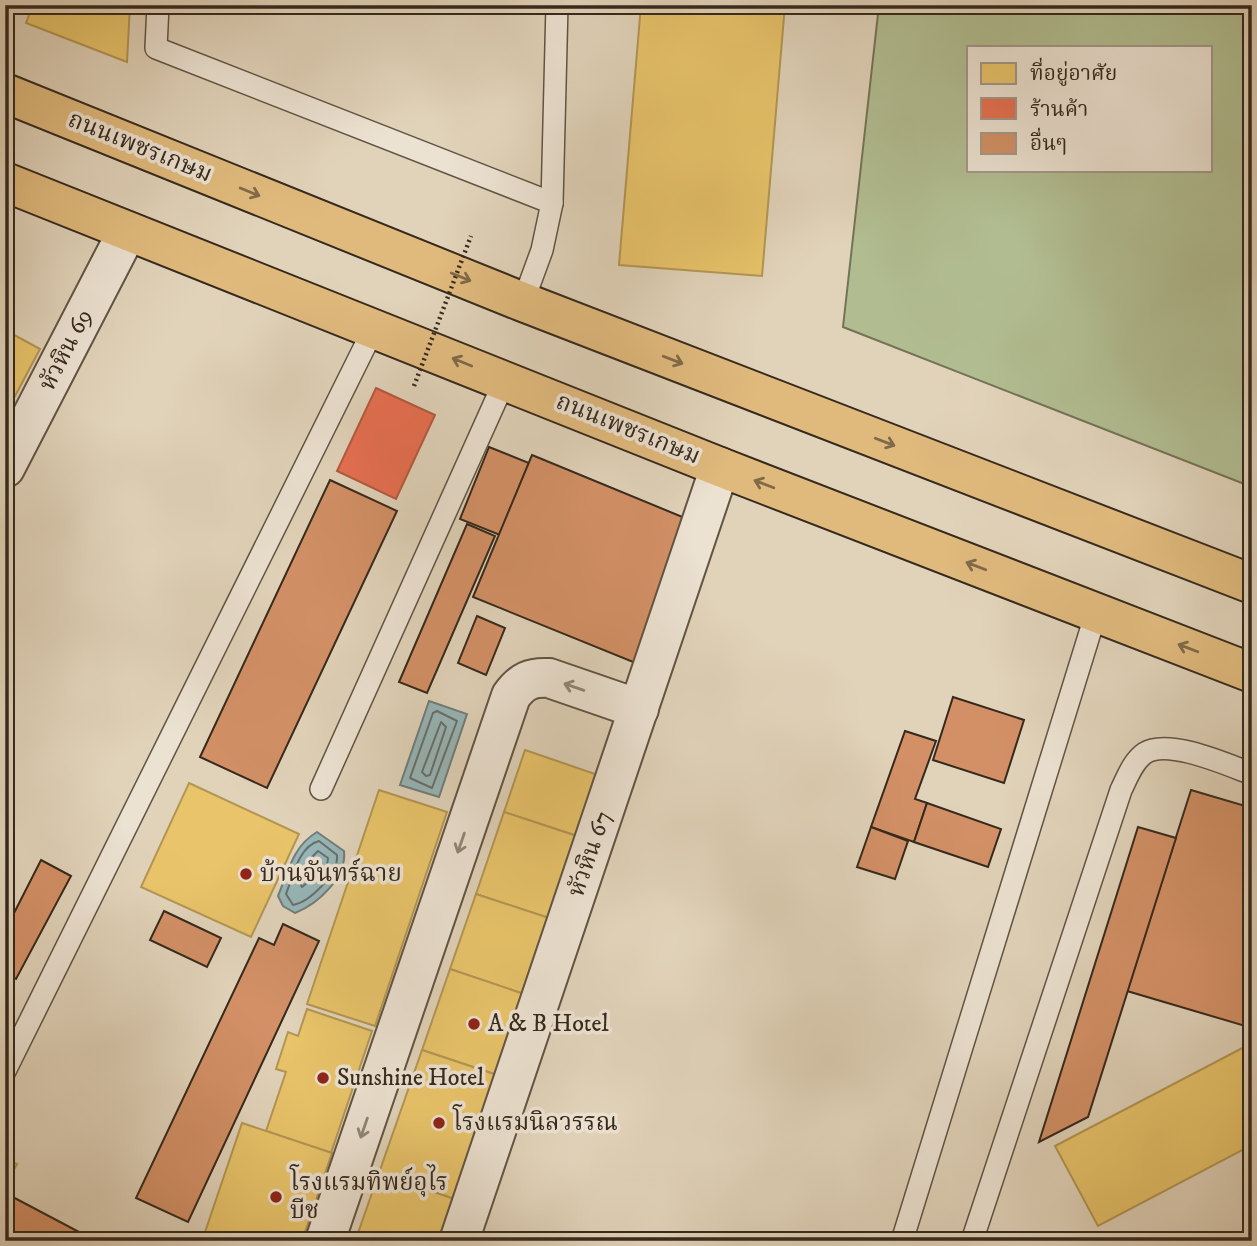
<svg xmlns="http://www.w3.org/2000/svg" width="1257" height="1246" viewBox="0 0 1257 1246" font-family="'IM FELL DW Pica','Noto Serif Thai',serif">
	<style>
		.green { fill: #b1bd91; stroke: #737357; stroke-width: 2; fill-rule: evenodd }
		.water { fill: #97b6b9; stroke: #707e7b; stroke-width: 2 }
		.homes { fill: #e9c46a; stroke: #b39653; stroke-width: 2 }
		.shops { fill: #e76f51; stroke: #b25a41; stroke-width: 2 }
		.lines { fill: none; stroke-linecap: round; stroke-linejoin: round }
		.shore { stroke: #66706b; stroke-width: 2 }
		.building { fill: #d39066; stroke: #35291d; stroke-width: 2 }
		.service-casing { stroke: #605444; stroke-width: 24 }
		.minor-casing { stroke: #605444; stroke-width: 42 }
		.primary-casing { stroke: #35291d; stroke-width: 42 }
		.service { stroke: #ece2d2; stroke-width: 21 }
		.minor { stroke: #ece2d2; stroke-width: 38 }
		.primary { stroke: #e0ba7d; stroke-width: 38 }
		.path-bridge { stroke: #35291d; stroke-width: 4.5; stroke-dasharray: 2 3.5; stroke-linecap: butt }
		.oneway { stroke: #826a48 }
		.oneway2 { stroke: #908678 }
		.poi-dot { fill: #8f2418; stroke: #ece2d2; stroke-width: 2.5 }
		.labels { text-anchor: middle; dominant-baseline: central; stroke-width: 7; stroke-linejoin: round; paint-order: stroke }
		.street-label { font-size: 24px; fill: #35291d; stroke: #ece2d2 }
		.poi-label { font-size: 24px; fill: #35291d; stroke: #ece2d2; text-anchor: start }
	</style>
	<rect width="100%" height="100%" fill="#e1d3ba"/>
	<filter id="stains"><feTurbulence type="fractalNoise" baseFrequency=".00286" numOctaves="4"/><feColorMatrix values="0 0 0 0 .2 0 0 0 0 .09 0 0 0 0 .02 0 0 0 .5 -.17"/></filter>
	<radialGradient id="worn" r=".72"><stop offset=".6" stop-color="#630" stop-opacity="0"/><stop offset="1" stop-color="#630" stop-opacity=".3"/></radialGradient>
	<path class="green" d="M879 5H1237L1252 12V487L843 327ZM968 47H1210V170H968Z"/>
	<g class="water">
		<path d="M429 701 467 714 439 797 400 785Z"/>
		<path d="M317 832 344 851C347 877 318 904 295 913L283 906 278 896C288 872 293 846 317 832Z"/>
	</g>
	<g class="homes">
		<path d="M33 5H130L127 62 26 23Z"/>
		<path d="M641 5H785L762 276 619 265Z"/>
		<path d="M5 330 40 349 5 415Z"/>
		<path d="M525 750 601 776 580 837 504 812Z"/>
		<path d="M189 783 299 834 251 937 141 887Z"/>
		<path d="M379 790 447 812 375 1026 307 1004Z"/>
		<path d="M504 812 580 837 552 919 476 894Z"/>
		<path d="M476 894 552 919 527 995 450 969Z"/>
		<path d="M450 969 527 995 500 1076 422 1050Z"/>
		<path d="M307 1009 372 1031 331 1153 266 1131 286 1072 276 1069 288 1032 298 1036Z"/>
		<path d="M1252 1043V1145L1098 1226 1055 1146Z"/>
		<path d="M422 1050 500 1076 457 1200 379 1173Z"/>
		<path d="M242 1123 332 1153 302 1241 203 1238Z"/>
		<path d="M5 1157 17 1164 5 1186Z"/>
		<path d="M379 1173 457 1200 444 1241H370L357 1236Z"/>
	</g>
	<path class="shops" d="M376 388 435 415 396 499 337 471Z"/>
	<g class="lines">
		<g class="shore">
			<path d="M437 711 457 721 432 788 410 778 433 713Z"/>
			<path d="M441 722 446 727 430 775 426 776 422 772Z"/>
			<path d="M319 841 337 855C339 873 310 902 293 905L286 894C293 876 299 846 319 841Z"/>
			<path d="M318 851 328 858 327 866 302 887 300 883 311 858Z"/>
		</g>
	</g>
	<g class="building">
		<path d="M489 447 529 463 500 535 460 519Z"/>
		<path d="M532 455 697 523 638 664 473 597Z"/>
		<path d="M330 480 397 511 267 788 200 757Z"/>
		<path d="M467 524 495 536 427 693 399 682Z"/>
		<path d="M477 616 505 628 486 675 458 663Z"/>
		<path d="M953 697 1024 720 1004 783 933 760Z"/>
		<path d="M905 731 936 741 915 799 927 803 914 842 871 827Z"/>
		<path d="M1191 790 1252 808V1028L1127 991Z"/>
		<path d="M927 803 1001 829 988 867 914 842Z"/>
		<path d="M871 827 908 841 895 879 857 867Z"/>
		<path d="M1138 827 1176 838 1088 1117 1039 1142Z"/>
		<path d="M41 860 71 876 16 979 5 973V913L12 917Z"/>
		<path d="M164 911 221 938 207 967 150 940Z"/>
		<path d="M283 924 319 941 188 1222 136 1198 259 938 274 945Z"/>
		<path d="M9 1195 79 1232 74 1241H5V1201Z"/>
	</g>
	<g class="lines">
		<g class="service-casing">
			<g id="service">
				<path d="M158 5 156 48 552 203"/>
				<path d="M523 302 542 250 552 203 557 5"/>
				<path d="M321 789 505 380"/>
				<path d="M5 1071 374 328"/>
				<path d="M902 1241 1096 613"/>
				<path d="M972 1241 1121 790C1127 778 1133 761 1145 753 1168 738 1228 765 1252 774"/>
			</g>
		</g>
		<g class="minor-casing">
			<g id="minor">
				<path d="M5 468 127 232"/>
				<path d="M325 1241 511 696C522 681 531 677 549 678L639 709"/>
				<path d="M459 1241 720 467"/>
			</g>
		</g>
		<g class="primary-casing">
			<g id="primary">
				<path d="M5 93 523 302 1252 584"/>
				<path d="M5 182 720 467 1252 673"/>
			</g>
		</g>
		<use href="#service" class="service"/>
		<use href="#minor" class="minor"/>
		<use href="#primary" class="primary"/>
		<path class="path-bridge" d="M414 386 471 236"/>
	</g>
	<defs><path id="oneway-shaft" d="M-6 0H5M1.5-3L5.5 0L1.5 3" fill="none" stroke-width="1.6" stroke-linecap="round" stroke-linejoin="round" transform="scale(1.75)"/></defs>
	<g class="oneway">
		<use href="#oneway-shaft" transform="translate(250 192) rotate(22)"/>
		<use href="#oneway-shaft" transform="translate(461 277) rotate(22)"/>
		<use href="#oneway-shaft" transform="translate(673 360) rotate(21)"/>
		<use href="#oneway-shaft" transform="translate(462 362) rotate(-158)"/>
		<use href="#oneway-shaft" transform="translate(885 442) rotate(21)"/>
		<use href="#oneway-shaft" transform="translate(764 484) rotate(-159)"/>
		<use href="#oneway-shaft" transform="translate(976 566) rotate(-159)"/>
		<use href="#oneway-shaft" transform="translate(1188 648) rotate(-159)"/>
	</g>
	<g class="oneway2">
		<use href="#oneway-shaft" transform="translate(574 687) rotate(-161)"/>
		<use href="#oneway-shaft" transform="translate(461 843) rotate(109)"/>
		<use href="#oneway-shaft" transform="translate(364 1128) rotate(109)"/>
	</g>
	<g class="poi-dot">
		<circle cx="246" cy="874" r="7"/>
		<circle cx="474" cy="1024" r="7"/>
		<circle cx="323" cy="1078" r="7"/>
		<circle cx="439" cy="1123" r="7"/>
		<circle cx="276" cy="1197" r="7"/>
	</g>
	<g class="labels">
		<g class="street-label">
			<text transform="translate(140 147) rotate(22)">ถนนเพชรเกษม</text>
			<text transform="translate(66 350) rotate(-63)">หัวหิน 69</text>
			<text transform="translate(628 429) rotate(22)">ถนนเพชรเกษม</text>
			<text transform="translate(590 854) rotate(-71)">หัวหิน 67</text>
		</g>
		<g class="poi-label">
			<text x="260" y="874">บ้านจันทร์ฉาย</text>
			<text x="488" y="1024">A &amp; B Hotel</text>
			<text x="337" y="1078">Sunshine Hotel</text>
			<text x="453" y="1123">โรงแรมนิลวรรณ</text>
			<text x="290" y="1183">โรงแรมทิพย์อุไร<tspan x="290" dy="28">บีช</tspan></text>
		</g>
	</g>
	<rect width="1257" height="1246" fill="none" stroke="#e1d3ba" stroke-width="28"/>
	<rect x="7" y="7" width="1243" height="1232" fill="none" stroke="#35291d" stroke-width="3.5"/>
	<rect x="14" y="14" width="1229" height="1218" fill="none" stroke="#35291d" stroke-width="2"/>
	<rect x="967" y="46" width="245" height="126" fill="#ece2d2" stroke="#a3988a" stroke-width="2"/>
	<rect x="981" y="63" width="35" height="21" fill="#e9c46a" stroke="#a3988a" stroke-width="2"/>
	<text x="1030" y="80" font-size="21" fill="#35291d">ที่อยู่อาศัย</text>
	<rect x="981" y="98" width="35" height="21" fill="#e76f51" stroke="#a3988a" stroke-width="2"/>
	<text x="1030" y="116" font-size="21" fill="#35291d">ร้านค้า</text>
	<rect x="981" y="133" width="35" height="21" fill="#d39066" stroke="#a3988a" stroke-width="2"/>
	<text x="1030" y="150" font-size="21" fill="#35291d">อื่นๆ</text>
	<rect width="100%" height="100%" filter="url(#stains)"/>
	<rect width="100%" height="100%" fill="url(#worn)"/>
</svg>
